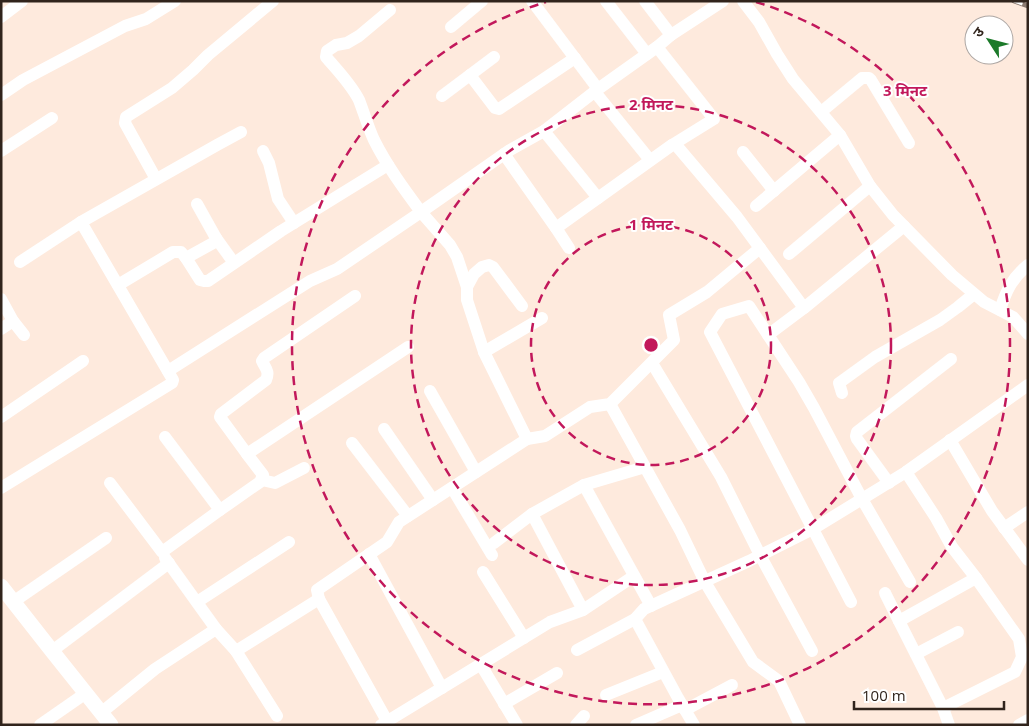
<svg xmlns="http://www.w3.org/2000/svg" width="1029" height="726" viewBox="0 0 1029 726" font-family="'Open Sans','Noto Sans Devanagari',sans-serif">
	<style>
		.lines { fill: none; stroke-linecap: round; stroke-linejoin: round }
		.minor { stroke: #fff; stroke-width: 12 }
		.tertiary { stroke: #fff; stroke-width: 15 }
		.rail-casing { stroke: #8d7c72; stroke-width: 5 }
		.rail { stroke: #fff; stroke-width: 3; stroke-dasharray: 9; stroke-linecap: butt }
		.ring { fill: none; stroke: #c2185b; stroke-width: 2.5; stroke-dasharray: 9 6 }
		.centre { fill: #c2185b; stroke: #fff; stroke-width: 2.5 }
		.ring-label { font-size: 15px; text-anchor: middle; font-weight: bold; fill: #c2185b; stroke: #fff; stroke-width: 4; stroke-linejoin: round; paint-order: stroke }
	</style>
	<rect width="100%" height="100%" fill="#feeadd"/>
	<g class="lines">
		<g class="minor">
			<path d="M532 1 598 89"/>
			<path d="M606 1 647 54"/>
			<path d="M645 1 671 35"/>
			<path d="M743 1 759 22 777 54 793 79 840 135 870 186 893 215 952 275 984 302 1013 317 1028 334"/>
			<path d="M1 17 22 1"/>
			<path d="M451 27 482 1"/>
			<path d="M657 47 714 119 672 145"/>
			<path d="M470 75 495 108 499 109 575 58"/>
			<path d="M595 92 650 160"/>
			<path d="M1 95 23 80 125 26 146 19 175 1"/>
			<path d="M442 96 494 57"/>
			<path d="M821 112 862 78H869L871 80 909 143"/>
			<path d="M544 131 598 198"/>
			<path d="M1 151 52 118"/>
			<path d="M263 151 269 163 278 199 294 223"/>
			<path d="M743 152 774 191"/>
			<path d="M504 154 556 228"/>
			<path d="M156 179 125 123 126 117 172 88 193 70 208 55 273 1"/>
			<path d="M756 206 840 135"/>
			<path d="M216 238 234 263"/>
			<path d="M569 248 556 228 672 145H676L737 217 804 308"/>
			<path d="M789 254 870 186"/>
			<path d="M186 258 215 242 216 238 197 204"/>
			<path d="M20 262 81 222"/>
			<path d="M118 285 173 252H181L186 258 200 280 204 281H208L281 231 388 165"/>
			<path d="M467 287 457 257 450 245 421 212 510 150 544 131 598 89 657 47 671 35 723 1"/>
			<path d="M355 296 264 358 262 361C265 368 270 371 266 380L221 414 220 417 247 454 408 347"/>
			<path d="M1 299 13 321 24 335"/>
			<path d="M1000 310C1006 291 1012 278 1028 265"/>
			<path d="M1 329 13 321"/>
			<path d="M768 335 804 308 904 226"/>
			<path d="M484 352 542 318"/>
			<path d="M652 363 721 477 760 555 812 651"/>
			<path d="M168 371 310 281 337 269 421 212C404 189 387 166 374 140 368 127 364 113 359 100 351 84 338 71 326 57L327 51 336 45 347 43 359 36 390 10"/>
			<path d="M430 391 476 472"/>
			<path d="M842 393 839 383 875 357 940 320 958 307 974 294"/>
			<path d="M610 404 680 530 705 582 753 662 779 681 800 725"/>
			<path d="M1 417 83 361"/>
			<path d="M384 429 433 500"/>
			<path d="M165 437 220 510"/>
			<path d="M527 439 545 436 590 407 610 404 674 340 669 315 707 292 760 248"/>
			<path d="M950 440 992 511 1028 560"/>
			<path d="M352 443 408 516"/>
			<path d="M906 472 936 518 952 547 976 578 1019 639 1022 657 1015 672 943 708"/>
			<path d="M262 480 275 483 304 468"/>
			<path d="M110 483 162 552 220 510 260 482 263 475 247 454"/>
			<path d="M889 483 857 439 856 436 857 432 951 359"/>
			<path d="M584 485 645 467"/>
			<path d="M1 488 172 383 173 380 81 222 217 145 241 132"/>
			<path d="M452 488 492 555"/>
			<path d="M1004 528 1028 512"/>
			<path d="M494 543 532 514"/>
			<path d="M369 554 442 688"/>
			<path d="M165 558 216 629"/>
			<path d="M483 572 524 638"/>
			<path d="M885 593 899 621"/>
			<path d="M319 599 317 590 387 542 399 522 527 439 484 352 467 300V287L474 274 482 267 489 265 493 267 522 306"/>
			<path d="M13 602 106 538"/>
			<path d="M197 602 289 542"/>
			<path d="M851 602 710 332 722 314 749 306 799 382 814 408 862 499 910 582"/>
			<path d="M583 610 532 514 584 485 651 606"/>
			<path d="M635 619 678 698 694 725"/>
			<path d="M577 650 635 619 644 609 749 561 813 529 906 472 1028 385"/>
			<path d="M52 651 169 563"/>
			<path d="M236 651 277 716"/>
			<path d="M916 654 958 632"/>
			<path d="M481 665 517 725"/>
			<path d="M606 695 663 672"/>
			<path d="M504 704 557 673"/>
			<path d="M685 710 732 685"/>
			<path d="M102 712 155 669 216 629 236 651 319 599 387 721"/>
			<path d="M40 725 86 693"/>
			<path d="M381 725 550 622 583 610 634 576"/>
			<path d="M576 725 584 716"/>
			<path d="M636 725 682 705"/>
			<path d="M949 725 943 708 899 621 976 578"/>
			<path d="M1019 725 1028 720"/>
		</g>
		<path class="tertiary" d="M1 586 52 651 111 725"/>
		<g class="rail-casing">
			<path id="rail" d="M1014 1 1028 6"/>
		</g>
		<use href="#rail" class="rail"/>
	</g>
	<g class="ring">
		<circle cx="651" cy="345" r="120"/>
		<circle cx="651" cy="345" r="240"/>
		<path d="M756 2A359 359 0 1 1 546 2"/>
	</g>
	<circle cx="651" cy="345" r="8" class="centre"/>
	<g class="ring-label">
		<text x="905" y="96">3 मिनट</text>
		<text x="651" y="110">2 मिनट</text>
		<text x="651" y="230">1 मिनट</text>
	</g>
	<rect width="1029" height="726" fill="none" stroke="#31241c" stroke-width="5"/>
	<g transform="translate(989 40) rotate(306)"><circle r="24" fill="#ffffff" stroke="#ada7a4"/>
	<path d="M0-4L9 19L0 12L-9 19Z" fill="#1c7a2a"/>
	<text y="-8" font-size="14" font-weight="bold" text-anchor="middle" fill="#31241c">उ</text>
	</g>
	<path d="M854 701v8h150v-8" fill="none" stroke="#31241c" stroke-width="2.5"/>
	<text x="862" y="701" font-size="15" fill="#31241c" stroke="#ffffff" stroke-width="4" paint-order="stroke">100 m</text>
</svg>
